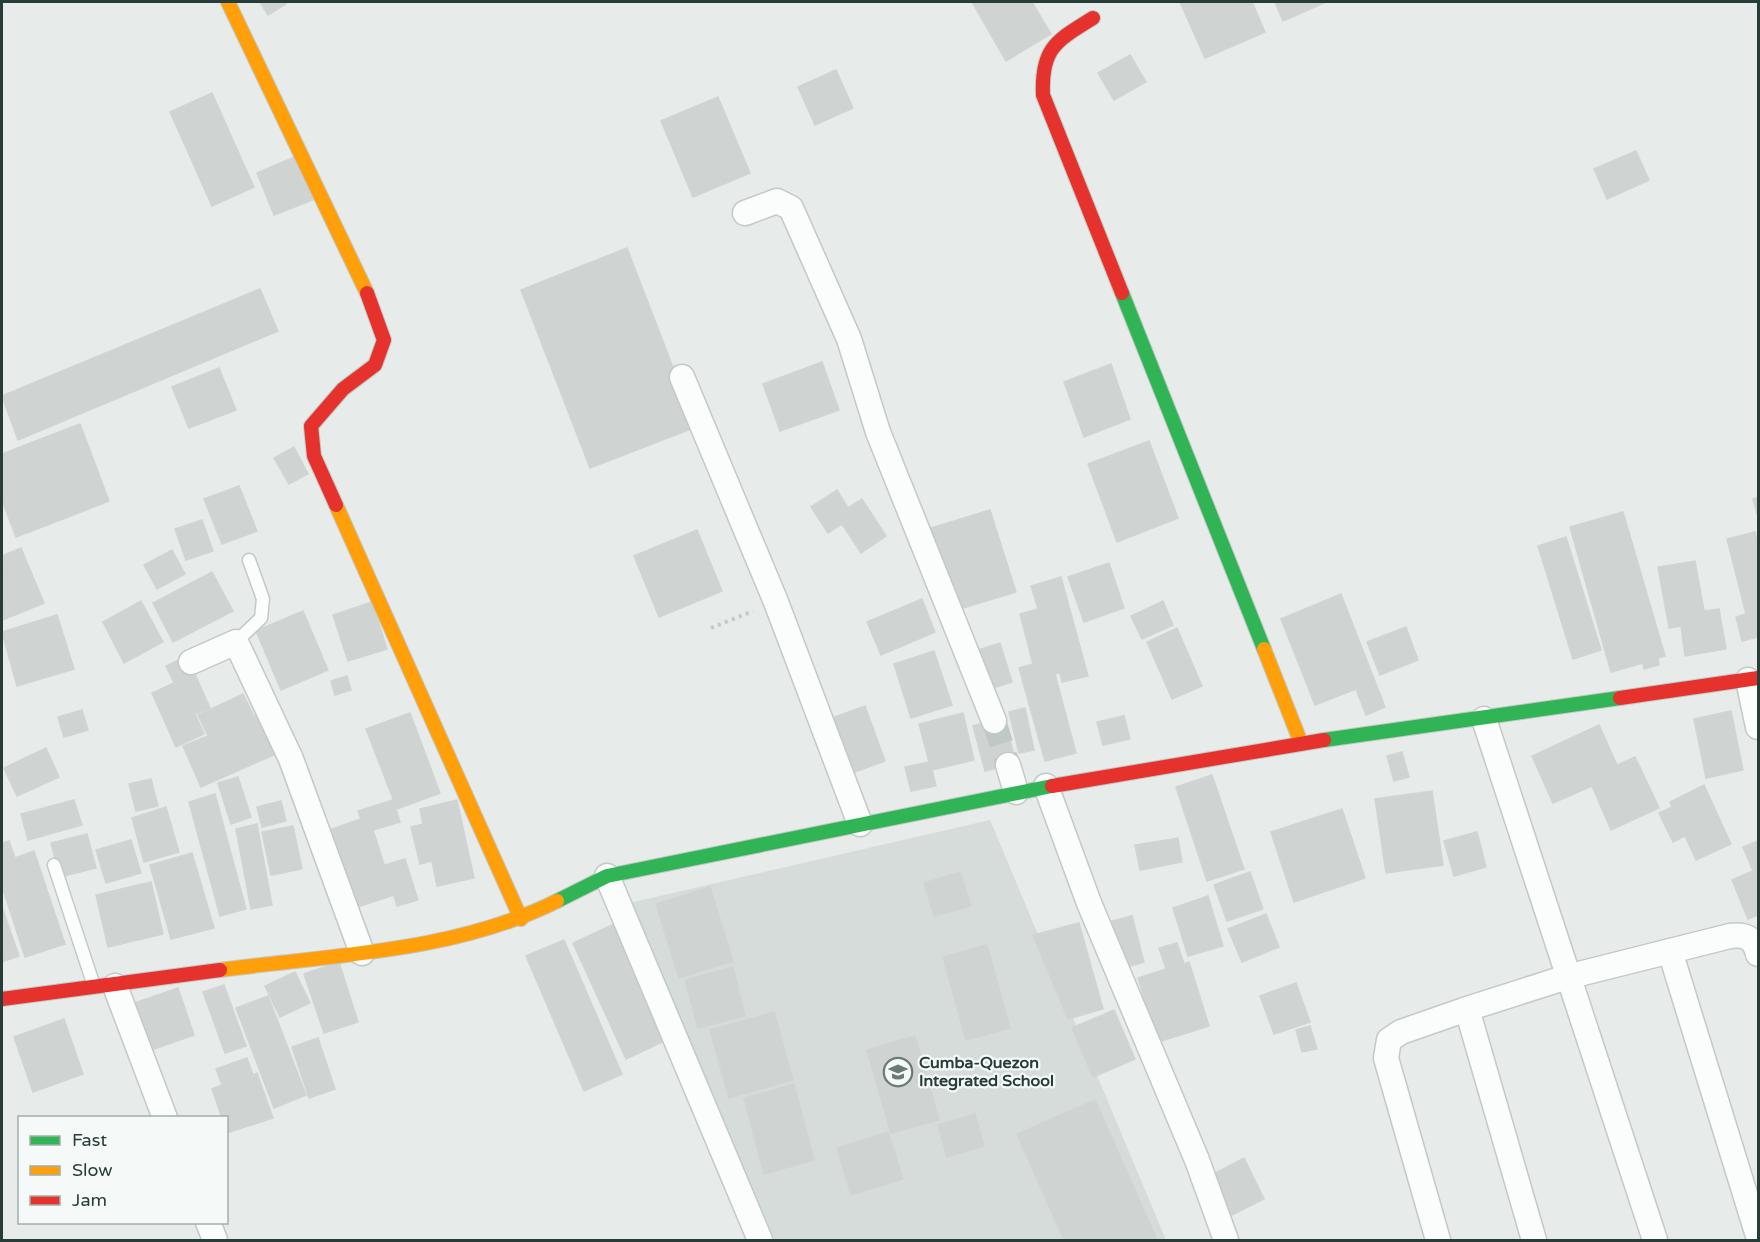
<svg xmlns="http://www.w3.org/2000/svg" width="1760" height="1242" viewBox="0 0 1760 1242" font-family="'Varela Round',sans-serif">
	<style>
		.built { fill: #d5dcd9 }
		.building { fill: #cfd4d2; stroke: #d0d4d2; stroke-width: 1.5 }
		.lines { fill: none; stroke-linecap: round; stroke-linejoin: round }
		.street-tunnel { stroke: #c0c8c6; stroke-width: 24; stroke-dasharray: 24 12; stroke-linecap: butt }
		.lane-casing { stroke: #c4c8c7; stroke-width: 15 }
		.street-casing { stroke: #c4c8c7; stroke-width: 27 }
		.fast-casing { stroke: #c2c8c6; stroke-width: 16 }
		.slow-casing { stroke: #c2c8c6; stroke-width: 16 }
		.jam-casing { stroke: #c2c8c6; stroke-width: 16 }
		.path { stroke: #c2cac9; stroke-width: 4; stroke-dasharray: 3 4.5; stroke-linecap: butt }
		.lane { stroke: #fbfcfc; stroke-width: 12 }
		.street { stroke: #fbfcfc; stroke-width: 24 }
		.fast { stroke: #30b455; stroke-width: 14 }
		.slow { stroke: #ff9f0a; stroke-width: 14 }
		.jam { stroke: #e5322d; stroke-width: 14 }
		.labels { text-anchor: middle; dominant-baseline: central; stroke-width: 4.5; stroke-linejoin: round; paint-order: stroke }
		.poi-label { font-size: 16px; font-weight: bold; fill: #263d3a; stroke: #f5f9f8; text-anchor: start }
	</style>
	<rect width="100%" height="100%" fill="#e7ebe9"/>
	<path class="built" d="M990 820 1166 1240H775L625 904Z"/>
	<g class="building">
		<path d="M260 2H285L286 4 268 15Z"/>
		<path d="M972 2H1032L1051 34 1006 61Z"/>
		<path d="M1180 2H1252L1265 32 1205 58Z"/>
		<path d="M1275 2H1323L1324 3 1283 21Z"/>
		<path d="M1130 55 1146 82 1114 100 1098 73Z"/>
		<path d="M836 70 853 108 815 125 798 87Z"/>
		<path d="M212 93 254 187 212 206 170 112Z"/>
		<path d="M718 97 750 173 693 197 661 121Z"/>
		<path d="M1636 151 1649 180 1607 199 1594 169Z"/>
		<path d="M297 156 315 199 274 215 257 173Z"/>
		<path d="M627 248 696 427 590 468 521 290Z"/>
		<path d="M260 289 278 331 18 440 2 396Z"/>
		<path d="M822 362 839 410 780 431 763 384Z"/>
		<path d="M1111 364 1130 419 1084 437 1064 382Z"/>
		<path d="M219 368 236 410 189 428 172 387Z"/>
		<path d="M80 424 109 501 63 519 33 442Z"/>
		<path d="M1149 441 1178 518 1117 542 1088 464Z"/>
		<path d="M33 442 63 519 16 537 2 500V454Z"/>
		<path d="M294 447 308 474 289 484 274 458Z"/>
		<path d="M239 486 257 531 222 544 204 499Z"/>
		<path d="M837 490 848 508 862 499 886 536 861 553 842 524 828 533 811 507Z"/>
		<path d="M1758 497V517L1753 499Z"/>
		<path d="M990 510 1016 592 953 611 928 529Z"/>
		<path d="M1623 512 1665 656 1658 658 1659 665 1644 669 1643 663 1611 672 1570 527Z"/>
		<path d="M202 520 213 551 186 560 175 529Z"/>
		<path d="M697 530 722 591 659 617 634 556Z"/>
		<path d="M1755 532 1758 544V637L1742 641 1736 617 1746 614 1727 539Z"/>
		<path d="M1566 537 1601 650 1573 659 1538 546Z"/>
		<path d="M21 548 44 603 3 620 2 556Z"/>
		<path d="M172 550 185 574 157 589 144 565Z"/>
		<path d="M1695 561 1704 611 1719 609 1726 649 1685 656 1681 626 1669 628 1658 567Z"/>
		<path d="M1109 563 1124 608 1084 622 1068 577Z"/>
		<path d="M212 572 233 611 173 642 153 603Z"/>
		<path d="M1061 577 1088 676 1062 682 1060 673 1055 674 1076 753 1045 761 1019 668 1033 664 1020 614 1038 609 1031 586Z"/>
		<path d="M1341 594 1385 707 1366 715 1356 689 1315 705 1281 619Z"/>
		<path d="M922 599 935 632 881 655 867 622Z"/>
		<path d="M141 601 163 642 124 663 103 622Z"/>
		<path d="M1163 601 1173 625 1142 639 1131 616Z"/>
		<path d="M372 602 387 649 348 661 333 615Z"/>
		<path d="M303 611 328 670 281 690 256 631Z"/>
		<path d="M57 615 74 669 17 686 2 632Z"/>
		<path d="M1406 627 1418 660 1380 675 1367 642Z"/>
		<path d="M1177 628 1202 686 1172 699 1147 642Z"/>
		<path d="M1000 643 1012 682 983 691 972 652Z"/>
		<path d="M934 651 952 705 911 718 894 664Z"/>
		<path d="M187 656 210 708 195 714 204 734 176 747 152 693 174 683 166 666Z"/>
		<path d="M347 676 351 690 335 695 331 681Z"/>
		<path d="M243 694 254 716 261 713 278 753 201 787 183 746 208 736 198 715Z"/>
		<path d="M865 706 885 761 852 773 832 718Z"/>
		<path d="M1025 708 1034 750 1019 753 1009 712Z"/>
		<path d="M82 710 88 730 64 737 58 717Z"/>
		<path d="M1731 711 1743 770 1706 778 1694 719Z"/>
		<path d="M410 713 440 793 397 809 366 729Z"/>
		<path d="M963 713 974 760 932 770 936 786 911 791 905 767 929 762 919 724Z"/>
		<path d="M1124 716 1130 739 1103 745 1097 722Z"/>
		<path d="M1004 717 1016 763 985 771 973 726Z"/>
		<path d="M1599 725 1617 765 1635 757 1659 808 1611 830 1592 786 1553 803 1532 756Z"/>
		<path d="M46 748 59 777 17 796 4 768Z"/>
		<path d="M1402 752 1409 777 1394 781 1387 756Z"/>
		<path d="M1212 775 1244 869 1207 881 1176 787Z"/>
		<path d="M238 777 251 817 231 824 218 783Z"/>
		<path d="M151 779 158 806 136 811 129 784Z"/>
		<path d="M1704 785 1731 844 1696 860 1685 836 1673 842 1659 813 1672 807 1670 802Z"/>
		<path d="M1432 791 1443 865 1386 873 1375 799Z"/>
		<path d="M215 794 246 909 220 916 189 802Z"/>
		<path d="M74 800 82 825 28 840 21 814Z"/>
		<path d="M393 800 400 822 373 830 394 895 348 910 323 832 361 819 358 811Z"/>
		<path d="M457 800 474 878 437 886 432 861 420 864 411 827 423 824 420 809Z"/>
		<path d="M281 801 286 821 262 827 257 807Z"/>
		<path d="M166 807 179 852 144 862 132 818Z"/>
		<path d="M1342 809 1365 878 1294 902 1271 832Z"/>
		<path d="M257 824 272 905 251 909 236 829Z"/>
		<path d="M293 826 302 869 271 875 262 832Z"/>
		<path d="M1477 832 1486 867 1454 876 1444 841Z"/>
		<path d="M87 834 96 868 60 877 51 843Z"/>
		<path d="M1178 838 1182 862 1140 870 1135 845Z"/>
		<path d="M131 840 141 873 106 883 96 850Z"/>
		<path d="M9 841 15 858 34 851 65 944 25 957 2 886V843Z"/>
		<path d="M1758 841V915L1748 919 1732 880 1753 871 1743 847Z"/>
		<path d="M192 853 214 928 171 939 150 865Z"/>
		<path d="M405 859 418 900 397 906 385 865Z"/>
		<path d="M960 872 971 906 934 916 924 883Z"/>
		<path d="M1250 872 1263 909 1227 921 1214 885Z"/>
		<path d="M151 882 163 934 108 947 96 895Z"/>
		<path d="M710 887 733 961 679 978 656 904Z"/>
		<path d="M1208 896 1223 946 1188 956 1173 908Z"/>
		<path d="M2 907 19 956 2 962Z"/>
		<path d="M1266 914 1279 947 1242 962 1228 929Z"/>
		<path d="M1132 916 1144 962 1120 969 1108 922Z"/>
		<path d="M616 923 669 1039 626 1059 573 943Z"/>
		<path d="M1079 923 1103 1009 1068 1019 1033 935Z"/>
		<path d="M564 940 622 1074 584 1091 526 956Z"/>
		<path d="M1177 943 1184 964 1189 962 1209 1026 1158 1042 1138 978 1166 969 1159 948Z"/>
		<path d="M987 945 1010 1028 966 1040 943 957Z"/>
		<path d="M339 962 358 1022 324 1033 304 974Z"/>
		<path d="M733 967 745 1016 698 1028 685 980Z"/>
		<path d="M295 972 310 1003 280 1017 265 986Z"/>
		<path d="M1296 983 1310 1022 1274 1034 1260 996Z"/>
		<path d="M224 985 246 1046 225 1053 203 992Z"/>
		<path d="M178 988 194 1035 143 1053 126 1006Z"/>
		<path d="M268 996 306 1095 274 1108 236 1008Z"/>
		<path d="M1114 1010 1135 1059 1093 1077 1072 1028Z"/>
		<path d="M774 1012 793 1080 729 1098 710 1030Z"/>
		<path d="M64 1019 83 1074 33 1092 14 1037Z"/>
		<path d="M1310 1026 1317 1049 1302 1052 1296 1030Z"/>
		<path d="M915 1036 939 1120 891 1133 867 1050Z"/>
		<path d="M318 1038 335 1089 309 1098 292 1047Z"/>
		<path d="M247 1058 253 1075 257 1073 273 1118 227 1133 226 1118H222L212 1089 222 1085 216 1069Z"/>
		<path d="M794 1084 814 1160 764 1174 744 1098Z"/>
		<path d="M1095 1100 1157 1240H1064L1017 1134Z"/>
		<path d="M975 1114 984 1146 947 1157 938 1125Z"/>
		<path d="M888 1132 903 1179 851 1195 837 1148Z"/>
		<path d="M1244 1158 1264 1199 1228 1217 1208 1177Z"/>
	</g>
	<g class="lines">
		<path class="street-tunnel" d="M994 721 1008 765"/>
		<g class="lane-casing">
			<g id="lane">
				<path d="M236 642 261 618 263 599 249 560"/>
				<path d="M54 865 94 986"/>
			</g>
		</g>
		<g class="street-casing">
			<g id="street">
				<path d="M745 213 777 201 791 208 849 339 878 432 994 721"/>
				<path d="M682 377 776 602 860 824"/>
				<path d="M191 662 236 642 291 759 362 953"/>
				<path d="M1748 680 1758 727"/>
				<path d="M1484 719 1655 1240"/>
				<path d="M1008 765 1016 792"/>
				<path d="M1046 786 1089 903 1197 1160 1226 1240"/>
				<path d="M607 876 760 1240"/>
				<path d="M1670 951 1758 1236"/>
				<path d="M115 986 165 1118"/>
				<path d="M208 1222 215 1240"/>
				<path d="M1438 1240 1386 1058 1389 1040 1401 1032 1467 1009"/>
				<path d="M1534 1240 1467 1009 1567 977 1730 936C1746 934 1754 938 1758 954"/>
			</g>
		</g>
		<g class="fast-casing">
			<g id="fast">
				<path d="M1122 293 1264 649"/>
				<path d="M1324 740 1620 698"/>
				<path d="M557 901 607 876 1052 786"/>
			</g>
		</g>
		<g class="slow-casing">
			<g id="slow">
				<path d="M228 2 367 293"/>
				<path d="M336 505 521 919"/>
				<path d="M1264 649 1301 743"/>
				<path d="M220 970C332 955 455 952 557 901"/>
			</g>
		</g>
		<g class="jam-casing">
			<g id="jam">
				<path d="M1093 18C1056 41 1041 48 1043 95L1122 293"/>
				<path d="M336 505 314 456 311 426 343 389 375 365 384 340 367 293"/>
				<path d="M1620 698 1758 678"/>
				<path d="M1052 786 1324 740"/>
				<path d="M2 999 220 970"/>
			</g>
		</g>
		<path class="path" d="M711 628 753 611"/>
		<use href="#lane" class="lane"/>
		<use href="#street" class="street"/>
		<use href="#fast" class="fast"/>
		<use href="#slow" class="slow"/>
		<use href="#jam" class="jam"/>
	</g>
	<defs>
		<g id="school-ring" transform="scale(1.5)"><circle r="9.5" fill="#f5f9f8" stroke="#6a7a77" stroke-width="1.5"/><path d="M0-5L7-2L0 1L-7-2ZM-4 1L0 2.5L4 1V4Q0 6-4 4Z" fill="#6a7a77"/></g>
	</defs>
	<g fill-rule="evenodd">
		<use href="#school-ring" x="898" y="1072"/>
	</g>
	<g class="labels">
		<g class="poi-label">
			<text x="919" y="1063">Cumba-Quezon<tspan x="919" dy="18">Integrated School</tspan></text>
		</g>
	</g>
	<rect width="1760" height="1242" fill="none" stroke="#263d3a" stroke-width="6"/>
	<rect x="18" y="1116" width="210" height="108" fill="#f5f9f8" stroke="#a2aeac" stroke-width="1.5"/>
	<rect x="30" y="1136" width="30" height="9" fill="#30b455" stroke="#a2aeac" stroke-width="1.5"/>
	<text x="72" y="1146" font-size="18" fill="#263d3a">Fast</text>
	<rect x="30" y="1166" width="30" height="9" fill="#ff9f0a" stroke="#a2aeac" stroke-width="1.5"/>
	<text x="72" y="1176" font-size="18" fill="#263d3a">Slow</text>
	<rect x="30" y="1196" width="30" height="9" fill="#e5322d" stroke="#a2aeac" stroke-width="1.5"/>
	<text x="72" y="1206" font-size="18" fill="#263d3a">Jam</text>
</svg>
